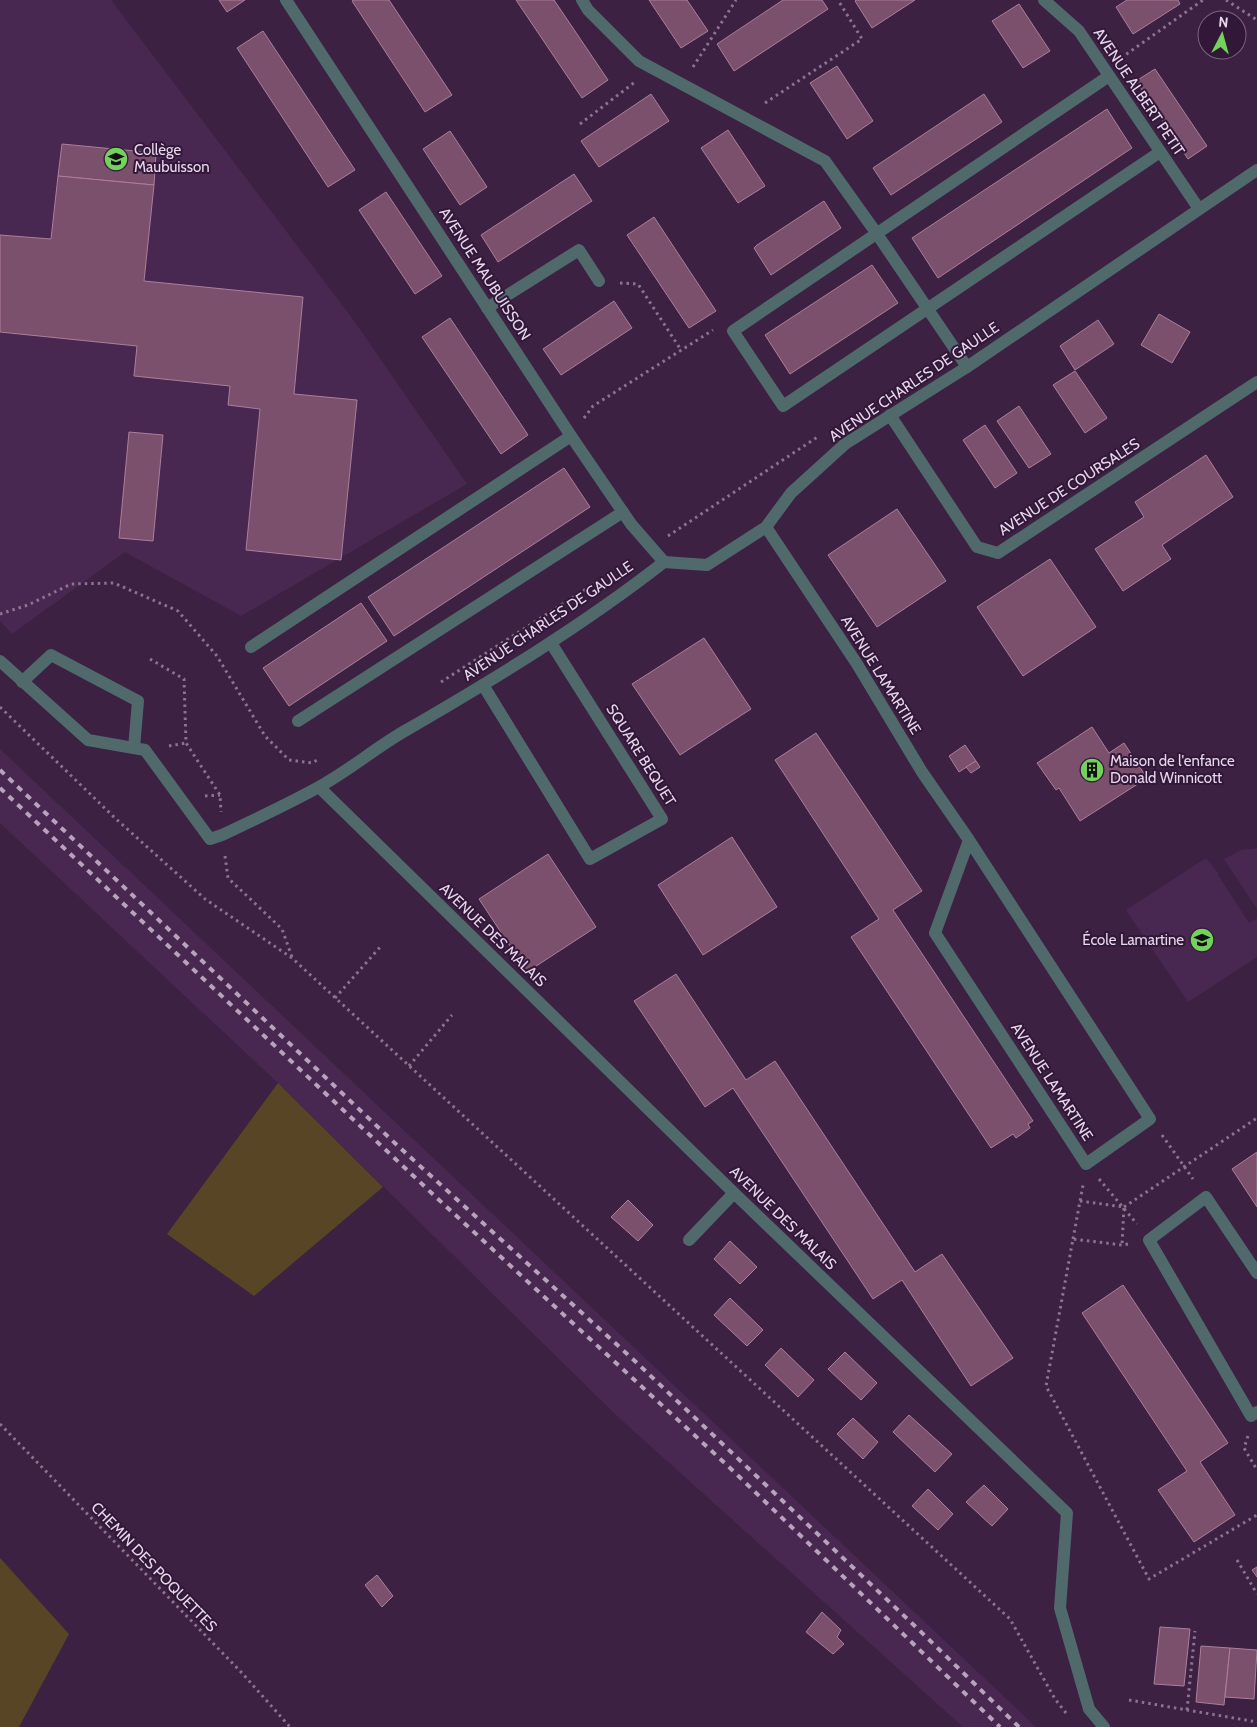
<svg xmlns="http://www.w3.org/2000/svg" width="1257" height="1727" viewBox="0 0 1257 1727" font-family="Cabin,sans-serif">
	<style>
		.built { fill: #482850 }
		.green { fill: #584526 }
		.building { fill: #7a506d; stroke: #ac7f9c }
		.lines { fill: none; stroke-linecap: round; stroke-linejoin: round }
		.path { stroke: #8b7490; stroke-width: 3; stroke-dasharray: 2.5 4; stroke-linecap: butt }
		.minor { stroke: #506a6c; stroke-width: 12 }
		.rail { stroke: #b7a3bc; stroke-width: 4; stroke-dasharray: 6 6; stroke-linecap: butt }
		.labels { text-anchor: middle; dominant-baseline: central; stroke-width: 4; stroke-linejoin: round; paint-order: stroke }
		.street-label { font-size: 15px; fill: #e8d7ec; stroke: #311738 }
		.poi-label { font-size: 15px; fill: #e8d7ec; stroke: #311738; text-anchor: start }
	</style>
	<rect width="100%" height="100%" fill="#3c2142"/>
	<g class="built">
		<path d="M0 0H111L352 318 467 484 241 616 125 552 12 634 0 621Z"/>
		<path d="M0 749 1036 1727H963L617 1416 278 1083 0 823Z"/>
		<path d="M1257 848V909L1224 859 1241 850Z"/>
		<path d="M1206 858 1219 874 1218 875 1249 923 1257 918V957L1188 1002 1126 910Z"/>
	</g>
	<g class="green">
		<path d="M278 1083 383 1187 254 1296 167 1234Z"/>
		<path d="M0 1558 69 1634 19 1727H0Z"/>
	</g>
	<g class="building">
		<path d="M219 0H245L227 12Z"/>
		<path d="M354 0H389L452 95 425 112 352 1Z"/>
		<path d="M516 0H554L608 80 582 98Z"/>
		<path d="M649 0H687L708 31 681 48Z"/>
		<path d="M783 0H822L828 9 734 71 717 44Z"/>
		<path d="M856 0H915L872 28 855 1Z"/>
		<path d="M1127 0H1178L1180 4 1133 34 1116 7Z"/>
		<path d="M1019 4 1050 51 1023 68 992 21Z"/>
		<path d="M263 31 355 170 328 187 237 48Z"/>
		<path d="M837 66 873 121 847 139 810 83Z"/>
		<path d="M1155 69 1207 146 1188 159 1136 81Z"/>
		<path d="M651 94 669 121 599 167 581 141Z"/>
		<path d="M984 94 1002 122 891 195 873 168Z"/>
		<path d="M1107 109 1132 148 938 278 912 238Z"/>
		<path d="M728 130 765 186 738 203 701 148Z"/>
		<path d="M450 131 487 187 460 205 423 149Z"/>
		<path d="M62 144 156 153 154 185 58 176Z"/>
		<path d="M574 174 592 201 498 262 481 235Z"/>
		<path d="M58 176 154 185 144 281 303 297 294 394 357 400 341 560 246 550 260 409 228 405 230 386 134 376 137 346 0 332V235L51 239Z"/>
		<path d="M386 192 442 276 415 294 359 210Z"/>
		<path d="M824 201 841 228 771 275 754 248 757 245Z"/>
		<path d="M654 217 716 311 689 328 627 235Z"/>
		<path d="M872 265 898 303 790 374 765 335Z"/>
		<path d="M614 301 632 328 561 375 543 349Z"/>
		<path d="M1159 314 1190 332 1172 363 1141 345Z"/>
		<path d="M450 318 528 435 501 454 422 337Z"/>
		<path d="M1098 320 1114 344 1075 370 1060 346Z"/>
		<path d="M1075 371 1107 418 1085 433 1053 385Z"/>
		<path d="M1019 406 1051 454 1029 468 997 421Z"/>
		<path d="M985 425 1017 473 995 488 963 440Z"/>
		<path d="M129 432 163 435 153 541 119 538Z"/>
		<path d="M1206 455 1233 497 1162 545 1171 559 1123 591 1095 549 1144 517 1135 502Z"/>
		<path d="M564 468 590 507 394 636 368 597Z"/>
		<path d="M897 509 946 581 877 627 828 555Z"/>
		<path d="M1050 559 1096 627 1023 676 977 607Z"/>
		<path d="M361 603 387 641 289 706 263 668Z"/>
		<path d="M704 638 751 709 680 755 632 684Z"/>
		<path d="M1092 727 1109 753 1124 743 1147 778 1080 821 1059 788 1056 790 1037 763Z"/>
		<path d="M816 733 922 891 893 910 1033 1121 1028 1124 1030 1128 1016 1138 1013 1134 991 1148 851 937 879 919 775 760Z"/>
		<path d="M965 745 976 761 959 772 949 756Z"/>
		<path d="M976 761 980 767 971 773 966 767Z"/>
		<path d="M732 837 777 907 703 955 658 885Z"/>
		<path d="M548 854 596 927 527 972 479 899Z"/>
		<path d="M676 974 746 1080 775 1061 915 1272 942 1254 1013 1358 971 1386 902 1280 873 1299 733 1088 705 1107 634 1001Z"/>
		<path d="M1257 1152V1207L1232 1169Z"/>
		<path d="M628 1200 653 1225 638 1241 611 1217Z"/>
		<path d="M730 1241 757 1267 740 1284 714 1259Z"/>
		<path d="M1123 1285 1228 1443 1200 1462 1235 1515 1194 1542 1158 1490 1187 1471 1082 1313Z"/>
		<path d="M730 1298 763 1330 747 1346 714 1315Z"/>
		<path d="M781 1348 814 1380 798 1397 765 1365Z"/>
		<path d="M845 1352 877 1383 861 1400 828 1369Z"/>
		<path d="M909 1415 952 1454 935 1472 893 1432Z"/>
		<path d="M853 1418 878 1442 863 1459 837 1434Z"/>
		<path d="M984 1485 1008 1509 992 1526 966 1502Z"/>
		<path d="M928 1489 953 1514 938 1530 912 1506Z"/>
		<path d="M1257 1567V1577L1252 1570Z"/>
		<path d="M377 1575 393 1596 382 1607 365 1585Z"/>
		<path d="M822 1612 841 1630 837 1637 844 1644 833 1654 806 1632Z"/>
		<path d="M1160 1627 1190 1629 1184 1686 1154 1684Z"/>
		<path d="M1201 1646 1230 1648 1224 1705 1196 1702Z"/>
		<path d="M1230 1648 1257 1650 1254 1699 1225 1697Z"/>
	</g>
	<g class="lines">
		<g class="path">
			<path d="M1226 0 1257 20"/>
			<path d="M1121 58 1203 0"/>
			<path d="M693 67 736 0"/>
			<path d="M765 103 862 39 838 0"/>
			<path d="M580 124 635 82"/>
			<path d="M620 283 638 284 681 350"/>
			<path d="M584 418 593 406 713 330"/>
			<path d="M668 536 819 436"/>
			<path d="M0 614 28 605 71 584 114 583 178 611 217 656 265 736 289 760 312 763 319 759"/>
			<path d="M150 659 184 679 186 743 220 795 221 812"/>
			<path d="M441 682 600 580"/>
			<path d="M0 707 115 818 205 899 292 958 1010 1619 1055 1699 1066 1713"/>
			<path d="M169 746 186 743"/>
			<path d="M205 796 220 795"/>
			<path d="M225 856 228 878 282 929 292 957"/>
			<path d="M335 998 381 946"/>
			<path d="M409 1066 452 1015"/>
			<path d="M1162 1135 1193 1179"/>
			<path d="M1099 1179 1137 1224"/>
			<path d="M1080 1201 1124 1207 1122 1245"/>
			<path d="M1124 1207 1257 1118"/>
			<path d="M1073 1239 1083 1185"/>
			<path d="M1128 1244 1122 1245 1073 1239 1046 1386 1149 1579 1257 1515"/>
			<path d="M0 1424 242 1673 290 1727"/>
			<path d="M1248 1436 1244 1448 1257 1470"/>
			<path d="M1237 1560 1257 1594"/>
			<path d="M1129 1700 1257 1722"/>
			<path d="M1187 1710 1195 1631"/>
		</g>
		<g class="minor">
			<path d="M286 0 571 436 631 524 664 562"/>
			<path d="M582 0 588 10 639 61 825 161 877 234 967 367"/>
			<path d="M1044 0 1079 31 1199 209"/>
			<path d="M1109 76 733 331 783 406 1160 152"/>
			<path d="M487 308 579 250 599 281"/>
			<path d="M890 415 977 547 998 553 1257 382"/>
			<path d="M766 527 857 664 922 772 969 840 1150 1119 1086 1164 935 933 969 840"/>
			<path d="M251 647 571 436"/>
			<path d="M0 661 88 740 145 750 210 839 222 835C254 820 286 805 317 788 347 772 374 749 403 732 493 680 582 626 664 562L707 565 766 527 791 493 845 444 967 367 1257 170"/>
			<path d="M22 682 51 655 138 701 134 748"/>
			<path d="M483 685 590 859 662 819 551 643"/>
			<path d="M298 721 623 512"/>
			<path d="M319 787 734 1193 1067 1513 1060 1608 1089 1709 1104 1727"/>
			<path d="M689 1240 734 1193"/>
			<path d="M1257 1273 1206 1197 1149 1240 1251 1416 1257 1412"/>
		</g>
		<g class="rail">
			<path d="M0 770 398 1146 636 1362 918 1629 1019 1727"/>
			<path d="M0 788 438 1199 729 1467 1000 1727"/>
		</g>
	</g>
	<defs>
		<g id="school-disc" transform="scale(1.25)"><circle r="9.5" fill="#74d25c" stroke="#311738"/><path d="M0-5L7-2L0 1L-7-2ZM-4 1L0 2.5L4 1V4Q0 6-4 4Z" fill="#111"/></g>
		<g id="building-disc" transform="scale(1.25)"><circle r="9.5" fill="#74d25c" stroke="#311738"/><path d="M-4-6H4V6H1V3H-1V6H-4ZM-2.5-4.3h1.7v1.8h-1.7ZM.8-4.3h1.7v1.8H.8ZM-2.5-1h1.7V.8h-1.7ZM.8-1h1.7V.8H.8Z" fill="#111"/></g>
	</defs>
	<g fill-rule="evenodd">
		<use href="#school-disc" x="116" y="159"/>
		<use href="#building-disc" x="1092" y="770"/>
		<use href="#school-disc" x="1202" y="940"/>
	</g>
	<g class="labels">
		<g class="street-label">
			<text transform="translate(1139 92) rotate(56)">AVENUE ALBERT PETIT</text>
			<text transform="translate(485 274) rotate(57)">AVENUE MAUBUISSON</text>
			<text transform="translate(914 382) rotate(-34)">AVENUE CHARLES DE GAULLE</text>
			<text transform="translate(1069 487) rotate(-33)">AVENUE DE COURSALES</text>
			<text transform="translate(548 621) rotate(-34)">AVENUE CHARLES DE GAULLE</text>
			<text transform="translate(881 675) rotate(58)">AVENUE LAMARTINE</text>
			<text transform="translate(641 755) rotate(58)">SQUARE BEQUET</text>
			<text transform="translate(493 935) rotate(44)">AVENUE DES MALAIS</text>
			<text transform="translate(1052 1082) rotate(57)">AVENUE LAMARTINE</text>
			<text transform="translate(783 1218) rotate(44)">AVENUE DES MALAIS</text>
			<text transform="translate(154 1567) rotate(46)">CHEMIN DES POQUETTES</text>
		</g>
		<g class="poi-label">
			<text x="134" y="150">Collège<tspan x="134" dy="17">Maubuisson</tspan></text>
			<text x="1110" y="761">Maison de l'enfance<tspan x="1110" dy="17">Donald Winnicott</tspan></text>
			<text x="1184" y="940" text-anchor="end">École Lamartine</text>
		</g>
	</g>
	<g transform="translate(1222 35) rotate(6)"><circle r="24" fill="#311738" stroke="#7a6480"/>
	<path d="M0-4L9 19L0 12L-9 19Z" fill="#74d25c"/>
	<text y="-8" font-size="14" font-weight="bold" text-anchor="middle" fill="#e8d7ec">N</text>
	</g>
</svg>
